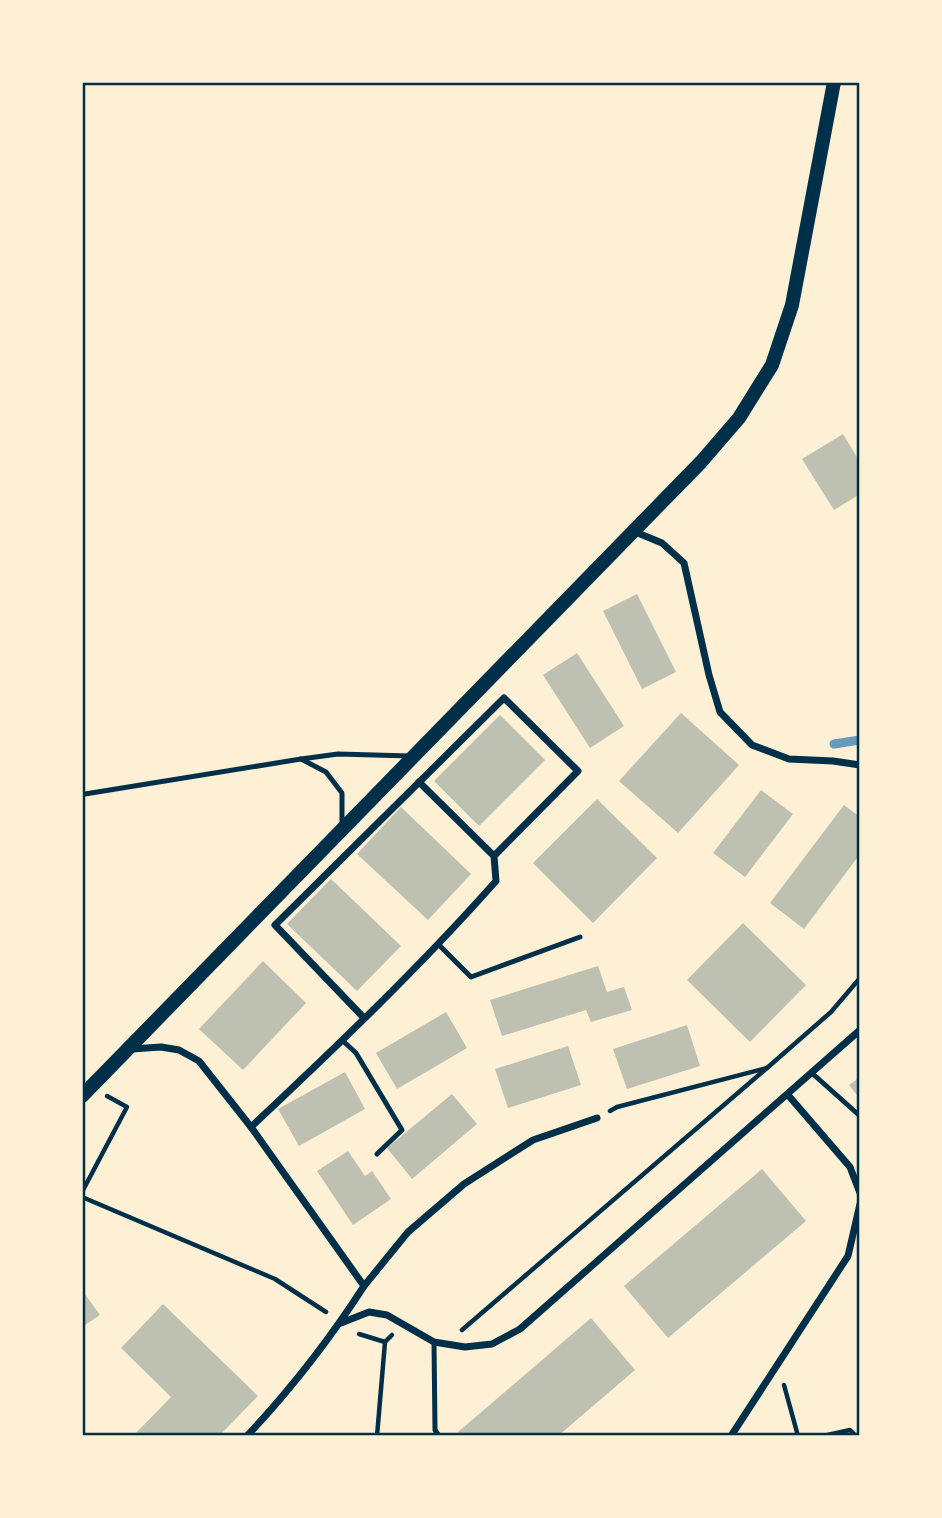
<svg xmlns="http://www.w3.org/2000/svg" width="942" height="1518" viewBox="0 0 942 1518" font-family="'Fira Sans Condensed',sans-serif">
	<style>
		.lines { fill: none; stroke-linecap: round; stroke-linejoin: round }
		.stream { stroke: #669bbc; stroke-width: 9 }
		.building { fill: #bec0b2 }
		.path { stroke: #003049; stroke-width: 4.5 }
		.service { stroke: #003049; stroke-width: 5 }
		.minor { stroke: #003049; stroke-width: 7 }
		.secondary { stroke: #003049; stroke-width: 14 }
		.neatline { fill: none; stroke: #003049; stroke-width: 2.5 }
	</style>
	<rect width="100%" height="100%" fill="#fdf0d5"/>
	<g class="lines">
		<path class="stream" d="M834 744 860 740"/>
	</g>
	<g class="building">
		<path d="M843 434 860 462V494L834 510 802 459Z"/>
		<path d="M637 594 676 672 642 689 603 611Z"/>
		<path d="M577 653 624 726 590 748 543 675Z"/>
		<path d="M681 713 739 765 678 833 619 781Z"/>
		<path d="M500 715 545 760 479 826 434 781Z"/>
		<path d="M761 790 793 814 745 877 713 853Z"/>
		<path d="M597 799 657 858 593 923 533 863Z"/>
		<path d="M844 805 860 817V854L804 929 770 903Z"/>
		<path d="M401 807 471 874 428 920 357 854Z"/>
		<path d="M331 879 401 946 357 991 287 924Z"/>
		<path d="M743 923 806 985 750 1042 687 980Z"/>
		<path d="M263 961 306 1003 243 1070 199 1029Z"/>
		<path d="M598 966 607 992 624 987 632 1010 591 1022 586 1010 502 1036 490 1000Z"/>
		<path d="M446 1012 467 1048 397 1089 376 1053Z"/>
		<path d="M687 1025 700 1066 627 1089 613 1049Z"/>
		<path d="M568 1046 581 1085 508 1108 495 1069Z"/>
		<path d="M345 1072 365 1109 299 1146 278 1109Z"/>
		<path d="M860 1077V1099L849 1085Z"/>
		<path d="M452 1094 477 1124 412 1179 387 1148Z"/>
		<path d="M348 1151 365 1176 372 1171 391 1199 353 1225 317 1171Z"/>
		<path d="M762 1169 806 1221 668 1338 624 1286Z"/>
		<path d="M82 1290 100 1315 82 1327Z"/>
		<path d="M163 1304 258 1396 219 1436H133L171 1397 121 1348Z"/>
		<path d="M591 1318 635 1370 558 1436H461L458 1432Z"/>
	</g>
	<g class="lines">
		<g class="path">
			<path d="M610 1111 617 1107 767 1068 831 1012 860 978"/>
			<path d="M82 1192 127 1107 107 1096"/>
			<path d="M82 1197 275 1279 326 1312"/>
			<path d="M462 1330 767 1068"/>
			<path d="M359 1334 385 1342"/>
			<path d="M784 1385 798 1436"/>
			<path d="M377 1436 385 1342 392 1335"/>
			<path d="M823 1436 850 1430 856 1436"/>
		</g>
		<g class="service">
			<path d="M301 759 338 754 410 756"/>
			<path d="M85 794 301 759 326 772 342 793V824"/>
			<path d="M439 945 471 977 580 937"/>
			<path d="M342 1040 356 1053 402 1130 377 1154"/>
			<path d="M813 1074 860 1116"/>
			<path d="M434 1342 435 1430 439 1436"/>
		</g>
		<g class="minor">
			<path d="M633 531 662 543 684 563 709 675 720 712 752 745 789 759 833 761 860 765"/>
			<path d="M419 782 494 856"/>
			<path d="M132 1049 161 1047 179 1050 199 1061 251 1127 364 1286C330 1339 291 1389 247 1436"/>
			<path d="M788 1095 850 1167 860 1193"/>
			<path d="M251 1127C335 1048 419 968 496 881L494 856 578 771 504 698 275 925 364 1018"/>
			<path d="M364 1286 408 1232 464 1184 533 1140 597 1118"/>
			<path d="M341 1323 369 1312 387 1315 434 1342 465 1347 492 1344 520 1329 860 1030"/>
			<path d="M731 1436 848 1256 860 1204"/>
		</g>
		<path class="secondary" d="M82 1096 701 462 739 418 772 365 792 305 834 82"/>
	</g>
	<rect width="942" height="1518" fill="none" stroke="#fdf0d5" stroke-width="168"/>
	<rect x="84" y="84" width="774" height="1350" class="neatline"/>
</svg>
